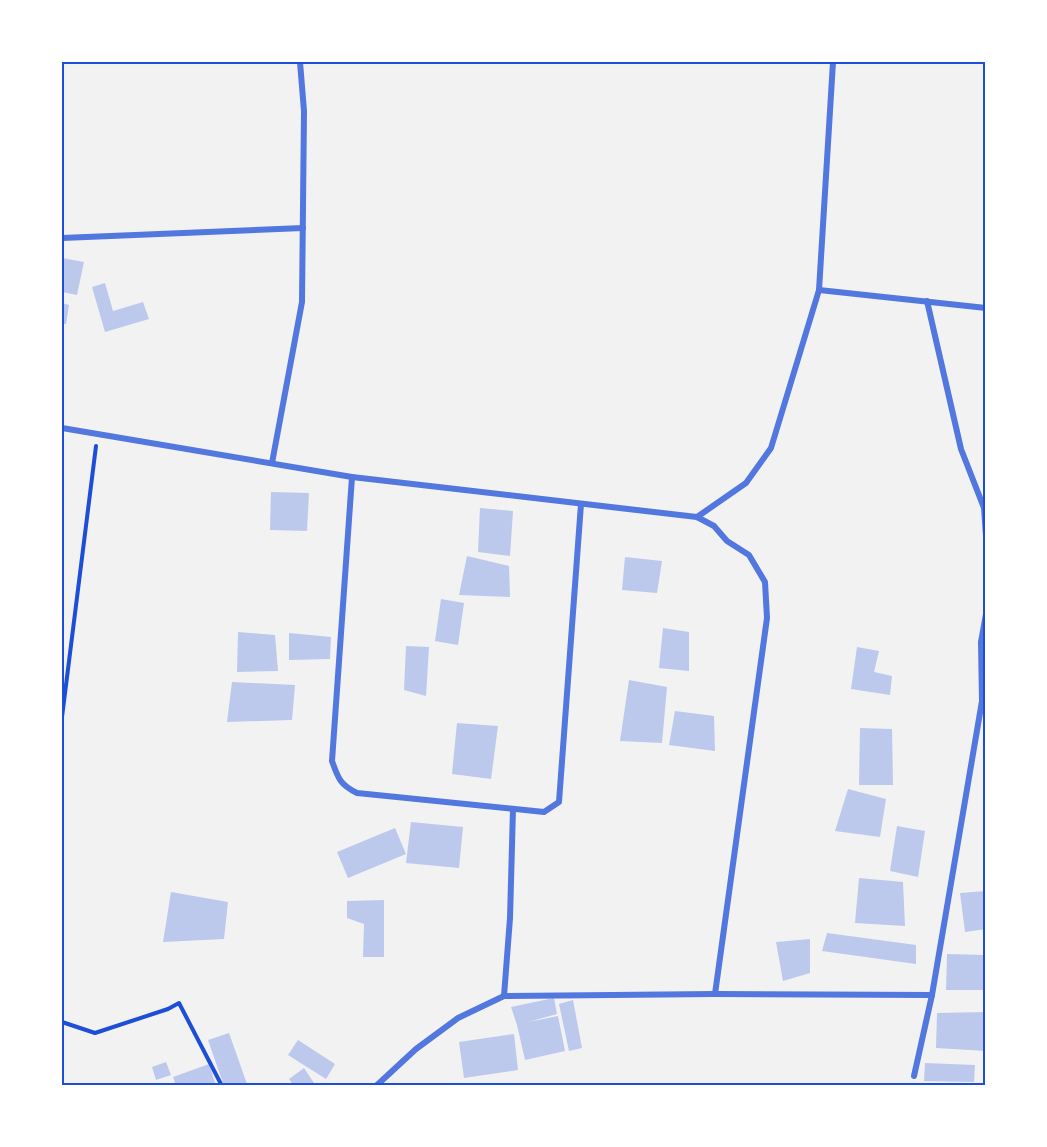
<svg xmlns="http://www.w3.org/2000/svg" width="1047" height="1147" viewBox="0 0 1047 1147" font-family="Figtree,sans-serif">
	<style>
		.building { fill: #bdc9ec }
		.lines { fill: none; stroke-linecap: round; stroke-linejoin: round }
		.path { stroke: #1d4ed8; stroke-width: 4 }
		.minor { stroke: #5277de; stroke-width: 6 }
		.neatline { fill: none; stroke: #1d4ed8; stroke-width: 2 }
	</style>
	<rect width="100%" height="100%" fill="#f2f2f2"/>
	<g class="building">
		<path d="M62 258 84 262 77 295 62 292 64 276H62Z"/>
		<path d="M105 283 113 311 143 302 149 319 105 332 92 287Z"/>
		<path d="M62 303 69 305 66 324H62Z"/>
		<path d="M271 492 309 493 307 531 270 530Z"/>
		<path d="M480 508 513 511 510 556 478 552Z"/>
		<path d="M467 556 509 566 510 597 459 595Z"/>
		<path d="M625 557 662 561 657 593 622 590Z"/>
		<path d="M441 599 464 603 458 645 435 641Z"/>
		<path d="M663 628 689 632V671L659 668Z"/>
		<path d="M238 632 275 635 278 671 237 672Z"/>
		<path d="M289 633 331 637 330 659 289 660Z"/>
		<path d="M406 646 429 647 426 696 404 690Z"/>
		<path d="M857 647 879 651 874 672 892 676 890 695 851 689Z"/>
		<path d="M629 680 667 687 662 743 620 741Z"/>
		<path d="M232 682 295 685 292 720 227 722Z"/>
		<path d="M675 711 714 716 715 751 669 745Z"/>
		<path d="M457 723 498 726 491 779 452 774Z"/>
		<path d="M860 728 892 729 893 785H859Z"/>
		<path d="M848 789 886 799 880 837 835 831Z"/>
		<path d="M411 822 463 827 459 868 406 863Z"/>
		<path d="M897 826 925 831 918 877 890 871Z"/>
		<path d="M395 828 406 854 348 878 337 852Z"/>
		<path d="M859 878 903 882 905 926 855 923Z"/>
		<path d="M986 891V929L965 932 960 893Z"/>
		<path d="M171 892 228 902 224 939 163 942Z"/>
		<path d="M384 900V957H363L364 924 347 918V901Z"/>
		<path d="M827 933 916 945V964L822 951Z"/>
		<path d="M810 939V973L783 981 776 942Z"/>
		<path d="M947 954 986 955V990H946Z"/>
		<path d="M554 998 557 1014 528 1022 558 1016 565 1051 525 1060 517 1025 511 1007Z"/>
		<path d="M573 1000 582 1048 569 1051 559 1004Z"/>
		<path d="M986 1012V1051L936 1048 937 1013Z"/>
		<path d="M229 1033 247 1084 244 1086H224L208 1040Z"/>
		<path d="M514 1034 518 1070 464 1078 459 1042Z"/>
		<path d="M298 1040 335 1064 326 1079 288 1055Z"/>
		<path d="M166 1062 171 1075 156 1080 152 1067Z"/>
		<path d="M925 1063 975 1065 974 1082 924 1081Z"/>
		<path d="M209 1064 216 1086H176L173 1077Z"/>
		<path d="M304 1068 316 1086H294L289 1079Z"/>
	</g>
	<g class="lines">
		<g class="path">
			<path d="M62 717 96 446"/>
			<path d="M62 1022 95 1033 168 1009 179 1003 222 1086"/>
		</g>
		<g class="minor">
			<path d="M62 238 303 228"/>
			<path d="M819 290 986 308"/>
			<path d="M927 301 961 449 984 508 986 536"/>
			<path d="M62 428 352 477 697 517 714 526 727 541 749 555 765 582 767 618 715 994"/>
			<path d="M272 463 302 302 304 111 300 62"/>
			<path d="M352 477 332 761C338 778 340 785 357 793L544 812 559 802 581 504"/>
			<path d="M697 517 746 483 771 448 819 290 833 62"/>
			<path d="M513 809 510 918 504 996 715 994 932 995"/>
			<path d="M914 1076 932 995 982 701 981 642 986 614"/>
			<path d="M376 1086 416 1049 458 1018 504 996"/>
		</g>
	</g>
	<rect width="1047" height="1147" fill="none" stroke="#ffffff" stroke-width="126"/>
	<rect x="63" y="63" width="921" height="1021" class="neatline"/>
</svg>
